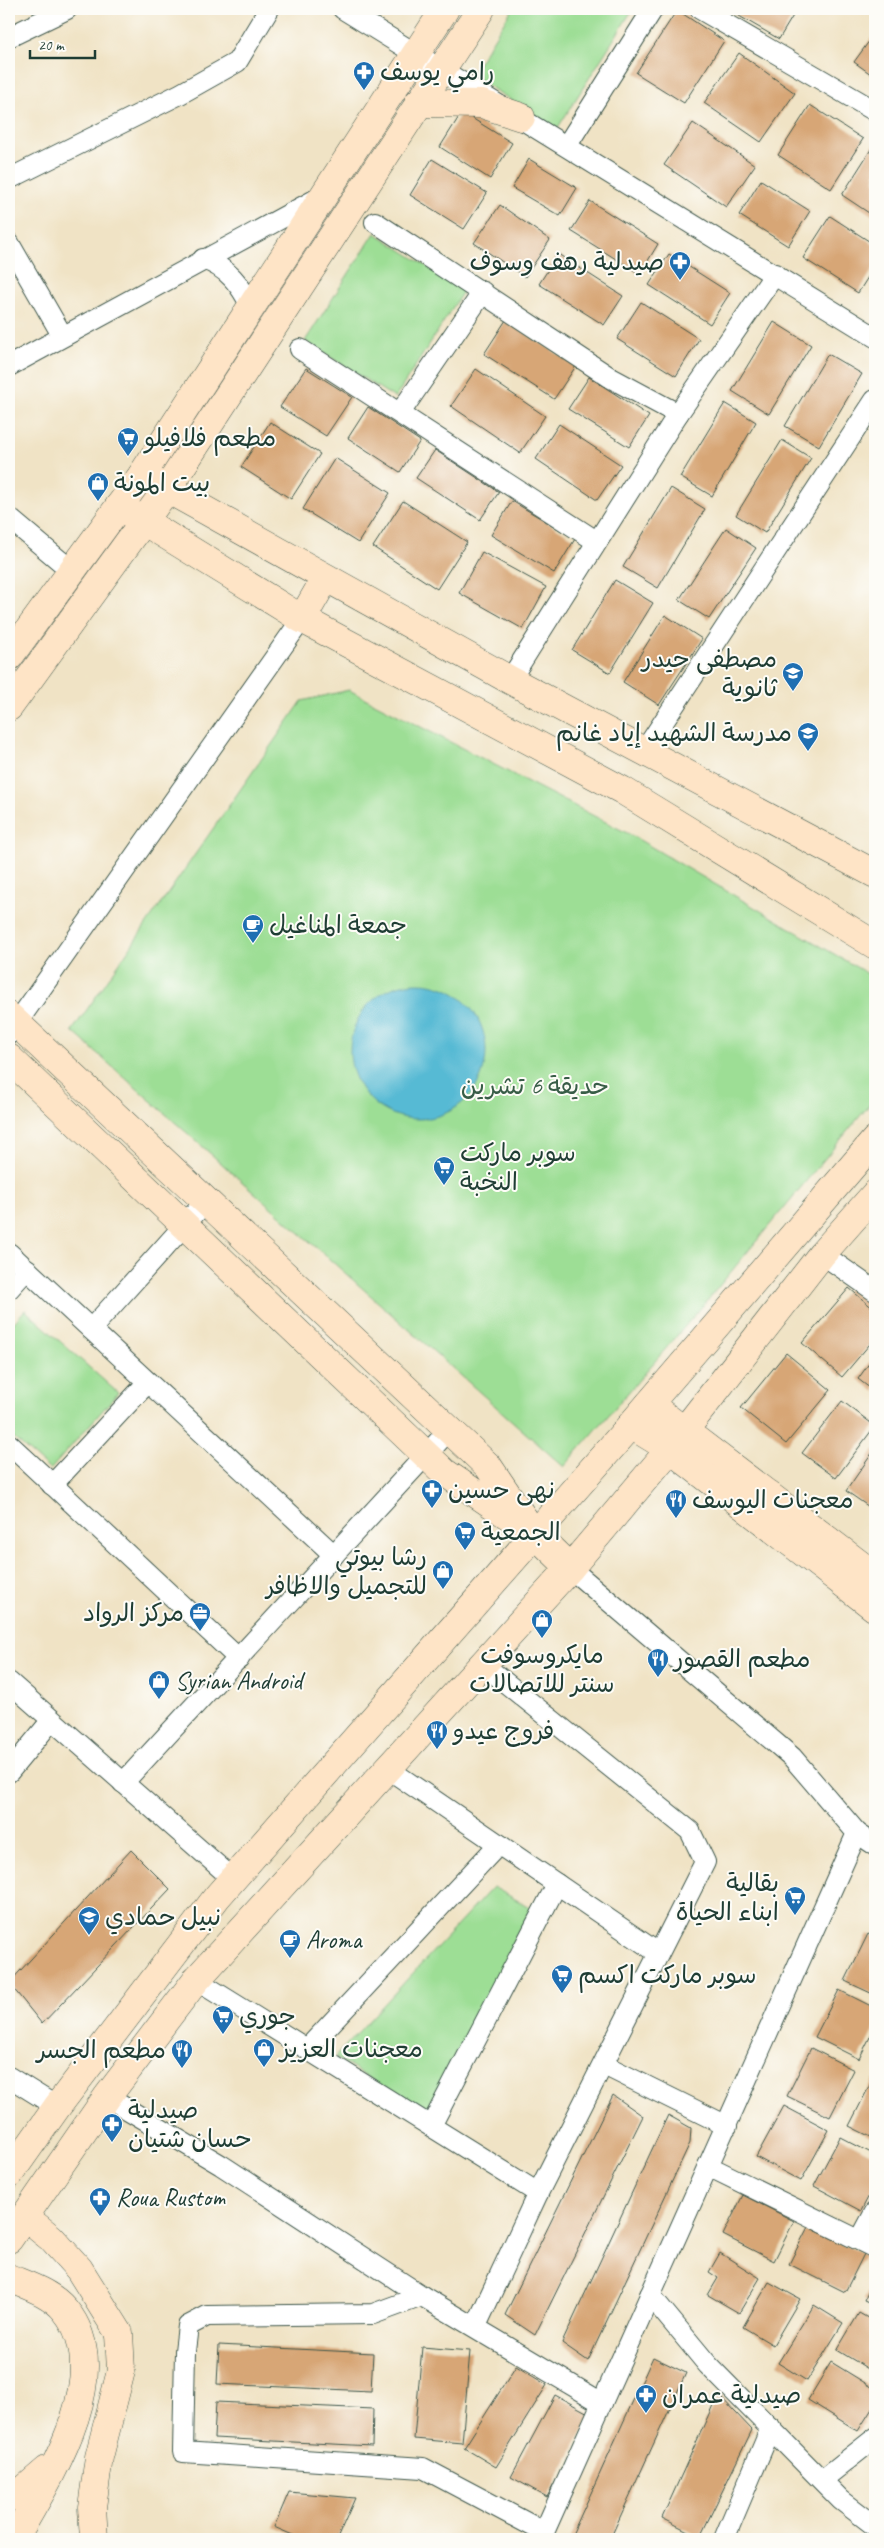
<svg xmlns="http://www.w3.org/2000/svg" width="884" height="2548" viewBox="0 0 884 2548" font-family="Caveat,'Playpen Sans Arabic',sans-serif">
	<style>
		.green { fill: #9dde95; stroke: #5e8e64 }
		.water { fill: #56bad4; stroke: #3a7c84 }
		.building { fill: #d7a676 }
		.lines { fill: none; stroke-linecap: round; stroke-linejoin: round }
		.street-casing { stroke: #3e564a; stroke-width: 22 }
		.secondary-casing { stroke: #3e564a; stroke-width: 29 }
		.street { stroke: #fff; stroke-width: 20 }
		.secondary { stroke: #fee4c6; stroke-width: 28 }
		.labels { text-anchor: middle; dominant-baseline: central; stroke-width: 4; stroke-linejoin: round; paint-order: stroke }
		.poi-label { font-size: 25px; fill: #1f3d34; stroke: #fdfcf7; text-anchor: start }
		.park-label { font-size: 25px; fill: #385d47; stroke: #fdfcf7 }
	</style>
	<rect width="100%" height="100%" fill="#fdfcf7"/>
	<filter id="ink" filterUnits="userSpaceOnUse"><feTurbulence type="fractalNoise" baseFrequency=".02" numOctaves="2"/><feDisplacementMap in="SourceGraphic" scale="10" xChannelSelector="R" yChannelSelector="G"/><feConvolveMatrix kernelMatrix="1 2 1 2 8 2 1 2 1" color-interpolation-filters="sRGB"/></filter>
	<filter id="wash" filterUnits="userSpaceOnUse"><feTurbulence type="fractalNoise" baseFrequency=".0096" numOctaves="4" result="noise"/><feDisplacementMap in="SourceGraphic" scale="20" xChannelSelector="R" yChannelSelector="G"/><feGaussianBlur stdDeviation="1.12" result="paint"/><feColorMatrix in="noise" values="0 0 0 0 0 0 0 0 0 0 0 0 0 0 0 0 0 1.4 0 .05"/><feComposite in="paint" operator="in"/></filter>
	<g filter="url(#wash)">
		<rect width="100%" height="100%" fill="#f0e3c5"/>
		<g class="green">
			<path d="M512 9H633L557 129 471 75Z"/>
			<path d="M375 233 464 290 395 398 305 341Z"/>
			<path d="M349 690 631 835 875 978V1098L706 1302 564 1467 72 1031 302 701Z"/>
			<path d="M25 1310 118 1393 50 1470 9 1434V1328Z"/>
			<path d="M493 1887 535 1910 427 2115 335 2057Z"/>
		</g>
		<circle class="water" cx="418" cy="1051" r="68"/>
		<g id="blocks">
			<g class="building">
				<path d="M727 9H797L779 39Z"/>
				<path d="M677 10 724 41 684 103 636 73Z"/>
				<path d="M875 33V77L854 62Z"/>
				<path d="M739 53 795 93 761 142 704 103Z"/>
				<path d="M810 105 863 139 831 189 778 155Z"/>
				<path d="M462 112 512 143 490 179 440 147Z"/>
				<path d="M693 123 755 165 726 207 664 165Z"/>
				<path d="M875 143V217L842 195Z"/>
				<path d="M432 159 487 193 464 229 410 195Z"/>
				<path d="M529 159 577 188 560 216 512 188Z"/>
				<path d="M761 180 810 211 788 246 739 215Z"/>
				<path d="M590 201 658 244 640 274 571 231Z"/>
				<path d="M500 205 550 240 525 277 474 243Z"/>
				<path d="M830 216 875 245V266L858 293 803 258Z"/>
				<path d="M558 254 623 296 604 325 539 284Z"/>
				<path d="M669 254 730 293 710 324 649 285Z"/>
				<path d="M641 302 699 339 676 376 617 339Z"/>
				<path d="M506 320 576 366 554 399 484 354Z"/>
				<path d="M774 322 811 345 769 414 732 391Z"/>
				<path d="M828 354 862 374 819 446 785 426Z"/>
				<path d="M306 368 352 397 326 436 280 407Z"/>
				<path d="M476 369 545 416 520 453 451 406Z"/>
				<path d="M589 377 649 416 629 447 568 409Z"/>
				<path d="M725 403 756 422 712 496 680 477Z"/>
				<path d="M368 407 420 441 400 472 348 438Z"/>
				<path d="M270 422 320 454 291 499 241 467Z"/>
				<path d="M559 424 621 465 597 500 536 459Z"/>
				<path d="M782 440 811 458 765 533 736 515Z"/>
				<path d="M435 450 499 492 480 520 416 478Z"/>
				<path d="M335 458 390 493 358 543 303 509Z"/>
				<path d="M671 488 705 509 658 588 623 567Z"/>
				<path d="M403 501 467 542 437 589 373 547Z"/>
				<path d="M512 501 575 539 554 573 491 535Z"/>
				<path d="M726 528 756 548 709 619 679 600Z"/>
				<path d="M482 552 546 587 523 629 459 593Z"/>
				<path d="M615 580 653 603 610 673 572 650Z"/>
				<path d="M665 615 702 639 659 705 623 682Z"/>
				<path d="M849 1288 875 1310V1338L842 1377 802 1343Z"/>
				<path d="M786 1353 831 1390 786 1444 741 1408Z"/>
				<path d="M875 1355V1392L858 1379Z"/>
				<path d="M842 1401 875 1426 836 1478 802 1453Z"/>
				<path d="M875 1449V1511L846 1491Z"/>
				<path d="M131 1850 170 1889 42 2024 9 1983Z"/>
				<path d="M868 1934 875 1937V1995L845 1981Z"/>
				<path d="M839 1990 875 2008V2027L859 2059 815 2037Z"/>
				<path d="M811 2048 854 2070 830 2117 787 2096Z"/>
				<path d="M873 2079 875 2080V2139L849 2126Z"/>
				<path d="M613 2095 643 2116 535 2335 505 2315Z"/>
				<path d="M784 2106 829 2130 801 2181 756 2157Z"/>
				<path d="M668 2115 691 2128 690 2143 588 2361 562 2343Z"/>
				<path d="M840 2137 875 2155V2184L861 2211 814 2186Z"/>
				<path d="M743 2195 794 2221 774 2261 723 2235Z"/>
				<path d="M808 2227 864 2254 845 2292 789 2264Z"/>
				<path d="M720 2253 760 2278 739 2313 708 2295 718 2278 709 2272Z"/>
				<path d="M875 2277V2305L864 2300Z"/>
				<path d="M769 2282 800 2299 773 2345 743 2327Z"/>
				<path d="M814 2305 843 2323 807 2381 778 2363Z"/>
				<path d="M859 2313 875 2322V2373L837 2350Z"/>
				<path d="M219 2345 373 2353 371 2391 217 2384Z"/>
				<path d="M422 2347 470 2351 462 2443 414 2439Z"/>
				<path d="M653 2357 686 2373 610 2539H570Z"/>
				<path d="M831 2362 875 2389V2404L858 2431 808 2400Z"/>
				<path d="M516 2366 547 2385 496 2467 464 2448Z"/>
				<path d="M718 2394 752 2430 700 2537 662 2518Z"/>
				<path d="M555 2395 592 2415 547 2497 511 2477Z"/>
				<path d="M216 2402 373 2409 372 2446 214 2438Z"/>
				<path d="M289 2492 355 2498 337 2539H302L274 2527Z"/>
			</g>
		</g>
	</g>
	<g filter="url(#ink)">
		<use href="#blocks" fill-opacity="0" stroke="#3e564a" stroke-width="1"/>
		<g class="lines">
			<g class="street-casing">
				<g id="street">
					<path d="M343 9 875 337"/>
					<path d="M700 9 875 111"/>
					<path d="M9 37 67 9"/>
					<path d="M567 145 653 9"/>
					<path d="M9 179 180 94 237 62 269 9"/>
					<path d="M375 222 611 378 678 414"/>
					<path d="M9 243 62 335"/>
					<path d="M203 259C228 268 240 284 252 308"/>
					<path d="M300 349 596 541"/>
					<path d="M9 366 324 195"/>
					<path d="M400 413 483 292"/>
					<path d="M9 518 72 571"/>
					<path d="M510 680 678 414 775 274"/>
					<path d="M643 753 875 400"/>
					<path d="M9 1034 302 619"/>
					<path d="M9 1253 334 1555"/>
					<path d="M822 1254 875 1291"/>
					<path d="M9 1289 27 1269"/>
					<path d="M91 1329 206 1201"/>
					<path d="M9 1444 239 1659"/>
					<path d="M52 1485 148 1382"/>
					<path d="M9 1682 233 1879"/>
					<path d="M387 1768 658 1953"/>
					<path d="M9 1772 51 1721"/>
					<path d="M123 1783 449 1430"/>
					<path d="M857 1833 875 1845"/>
					<path d="M196 1980 538 2193"/>
					<path d="M307 2049 499 1844"/>
					<path d="M604 2065 727 2126"/>
					<path d="M9 2077 57 2107"/>
					<path d="M107 2097 221 2165 422 2296 602 2403"/>
					<path d="M431 2126 557 1884"/>
					<path d="M708 2166 875 2248"/>
					<path d="M860 2240 875 2212"/>
					<path d="M650 2295 708 2365 841 2500 875 2526"/>
					<path d="M422 2296 373 2314 207 2316 188 2326 185 2351 183 2452 423 2468 544 2532"/>
					<path d="M476 2326 538 2193 705 1862 690 1831 481 1663"/>
					<path d="M822 2480 875 2438"/>
					<path d="M541 2539 857 1833 792 1757 570 1568"/>
					<path d="M724 2539 771 2428"/>
				</g>
			</g>
			<g class="secondary-casing">
				<g id="secondary">
					<path d="M418 103 482 104 521 117"/>
					<path d="M142 475 510 680 875 874"/>
					<path d="M119 506 302 619 622 790 875 945"/>
					<path d="M302 619 325 579"/>
					<path d="M9 657 142 475 445 9"/>
					<path d="M9 707 167 489 481 9"/>
					<path d="M9 1016 488 1466 526 1522"/>
					<path d="M9 1058 444 1472 534 1533 570 1568"/>
					<path d="M649 1404 875 1576"/>
					<path d="M631 1425 670 1449 875 1608"/>
					<path d="M9 2175 57 2107 217 1897 631 1425 875 1140"/>
					<path d="M25 2217 51 2238 79 2269 119 2333 121 2371 99 2457 92 2507 94 2539"/>
					<path d="M9 2239 107 2097 196 1980 570 1568 670 1449 822 1254 875 1194"/>
					<path d="M9 2278C28 2286 51 2293 65 2310 118 2373 47 2482 14 2539"/>
					<path d="M9 2498 26 2488 47 2470"/>
				</g>
			</g>
			<use href="#street" class="street"/>
			<use href="#secondary" class="secondary"/>
		</g>
	</g>
	<defs>
		<g id="pharmacy-pin" transform="scale(1.125)"><path d="M0 17L-7.5 6A9.5 9.5 0 1 1 7.5 6Z" fill="#1f6fb2" stroke="#fdfcf7"/><path d="M-2-6h4v4h4v4h-4v4h-4v-4h-4v-4h4Z" fill="#fff"/></g>
		<g id="supermarket-pin" transform="scale(1.125)"><path d="M0 17L-7.5 6A9.5 9.5 0 1 1 7.5 6Z" fill="#1f6fb2" stroke="#fdfcf7"/><path d="M-6-5.5h2.5l.6 2H6L4.5 2H-2.5L-4.4-4H-6ZM-1.5 3.2a1.3 1.3 0 1 0 .1 0ZM3 3.2a1.3 1.3 0 1 0 .1 0Z" fill="#fff"/></g>
		<g id="shop-pin" transform="scale(1.125)"><path d="M0 17L-7.5 6A9.5 9.5 0 1 1 7.5 6Z" fill="#1f6fb2" stroke="#fdfcf7"/><path d="M-5-2.5h2.3a2.7 3.5 0 0 1 5.4 0H5L5.5 6h-11ZM-1.5-2.5h3a1.5 2.3 0 0 0-3 0Z" fill="#fff"/></g>
		<g id="school-pin" transform="scale(1.125)"><path d="M0 17L-7.5 6A9.5 9.5 0 1 1 7.5 6Z" fill="#1f6fb2" stroke="#fdfcf7"/><path d="M0-5L7-2L0 1L-7-2ZM-4 1L0 2.5L4 1V4Q0 6-4 4Z" fill="#fff"/></g>
		<g id="cafe-pin" transform="scale(1.125)"><path d="M0 17L-7.5 6A9.5 9.5 0 1 1 7.5 6Z" fill="#1f6fb2" stroke="#fdfcf7"/><path d="M-5.5-4.5H6V0H3Q3 3.5 0 3.5H-2.5Q-5.5 3.5-5.5 0ZM3-3.2v2h1.7v-2ZM-6 4.5H4V6H-6Z" fill="#fff"/></g>
		<g id="restaurant-pin" transform="scale(1.125)"><path d="M0 17L-7.5 6A9.5 9.5 0 1 1 7.5 6Z" fill="#1f6fb2" stroke="#fdfcf7"/><path d="M-5-6h1v4h1v-4h1v4h1v-4h1v5L-1.5 .5V6h-2V.5L-5-1ZM5-6V6H3V1.5H1.5Q1.5-4 5-6Z" fill="#fff"/></g>
		<g id="office-pin" transform="scale(1.125)"><path d="M0 17L-7.5 6A9.5 9.5 0 1 1 7.5 6Z" fill="#1f6fb2" stroke="#fdfcf7"/><path d="M-6-3h4V-5.5h4V-3h4V5H-6ZM-1-4.5V-3h2v-1.5ZM-6 0V1H6V0Z" fill="#fff"/></g>
	</defs>
	<g fill-rule="evenodd">
		<use href="#pharmacy-pin" x="364" y="72"/>
		<use href="#pharmacy-pin" x="680" y="262"/>
		<use href="#supermarket-pin" x="128" y="438"/>
		<use href="#shop-pin" x="98" y="483"/>
		<use href="#school-pin" x="793" y="673"/>
		<use href="#school-pin" x="808" y="733"/>
		<use href="#cafe-pin" x="253" y="925"/>
		<use href="#supermarket-pin" x="444" y="1167"/>
		<use href="#pharmacy-pin" x="432" y="1490"/>
		<use href="#restaurant-pin" x="676" y="1500"/>
		<use href="#supermarket-pin" x="465" y="1532"/>
		<use href="#shop-pin" x="443" y="1571"/>
		<use href="#office-pin" x="200" y="1613"/>
		<use href="#shop-pin" x="542" y="1620"/>
		<use href="#restaurant-pin" x="658" y="1659"/>
		<use href="#shop-pin" x="159" y="1681"/>
		<use href="#restaurant-pin" x="437" y="1731"/>
		<use href="#supermarket-pin" x="795" y="1897"/>
		<use href="#school-pin" x="89" y="1917"/>
		<use href="#cafe-pin" x="290" y="1940"/>
		<use href="#supermarket-pin" x="562" y="1975"/>
		<use href="#supermarket-pin" x="223" y="2016"/>
		<use href="#shop-pin" x="264" y="2049"/>
		<use href="#restaurant-pin" x="182" y="2050"/>
		<use href="#pharmacy-pin" x="112" y="2124"/>
		<use href="#pharmacy-pin" x="100" y="2198"/>
		<use href="#pharmacy-pin" x="646" y="2395"/>
	</g>
	<g class="labels">
		<g class="poi-label">
			<text x="380" y="72">رامي يوسف</text>
			<text x="664" y="262" text-anchor="end">صيدلية رهف وسوف</text>
			<text x="144" y="438">مطعم فلافيلو</text>
			<text x="114" y="483">بيت المونة</text>
			<text x="777" y="659" text-anchor="end">مصطفى حيدر<tspan x="777" dy="29">ثانوية</tspan></text>
			<text x="792" y="733" text-anchor="end">مدرسة الشهيد إياد غانم</text>
			<text x="269" y="925">جمعة المناغيل</text>
			<text x="460" y="1153">سوبر ماركت<tspan x="460" dy="29">النخبة</tspan></text>
			<text x="448" y="1490">نهى حسين</text>
			<text x="692" y="1500">معجنات اليوسف</text>
			<text x="481" y="1532">الجمعية</text>
			<text x="427" y="1557" text-anchor="end">رشا بيوتي<tspan x="427" dy="29">للتجميل والاظافر</tspan></text>
			<text x="184" y="1613" text-anchor="end">مركز الرواد</text>
			<text x="542" y="1655" text-anchor="middle">مايكروسوفت<tspan x="542" dy="29">سنتر للاتصالات</tspan></text>
			<text x="674" y="1659">مطعم القصور</text>
			<text x="175" y="1681">Syrian Android</text>
			<text x="453" y="1731">فروج عيدو</text>
			<text x="779" y="1883" text-anchor="end">بقالية<tspan x="779" dy="29">ابناء الحياة</tspan></text>
			<text x="105" y="1917">نبيل حمادي</text>
			<text x="306" y="1940">Aroma</text>
			<text x="578" y="1975">سوبر ماركت اكسم</text>
			<text x="239" y="2016">جوري</text>
			<text x="280" y="2049">معجنات العزيز</text>
			<text x="166" y="2050" text-anchor="end">مطعم الجسر</text>
			<text x="128" y="2110">صيدلية<tspan x="128" dy="29">حسان شتيان</tspan></text>
			<text x="116" y="2198">Roua Rustom</text>
			<text x="662" y="2395">صيدلية عمران</text>
		</g>
		<g class="park-label">
			<text x="535" y="1086">حديقة 6 تشرين</text>
		</g>
	</g>
	<rect width="884" height="2548" fill="none" stroke="#fdfcf7" stroke-width="30"/>
	<path d="M30 50v8h65v-8" fill="none" stroke="#1f3d34" stroke-width="2.5"/>
	<text x="38" y="50" font-size="15" fill="#1f3d34" stroke="#fdfcf7" stroke-width="4" paint-order="stroke">20 m</text>
</svg>
